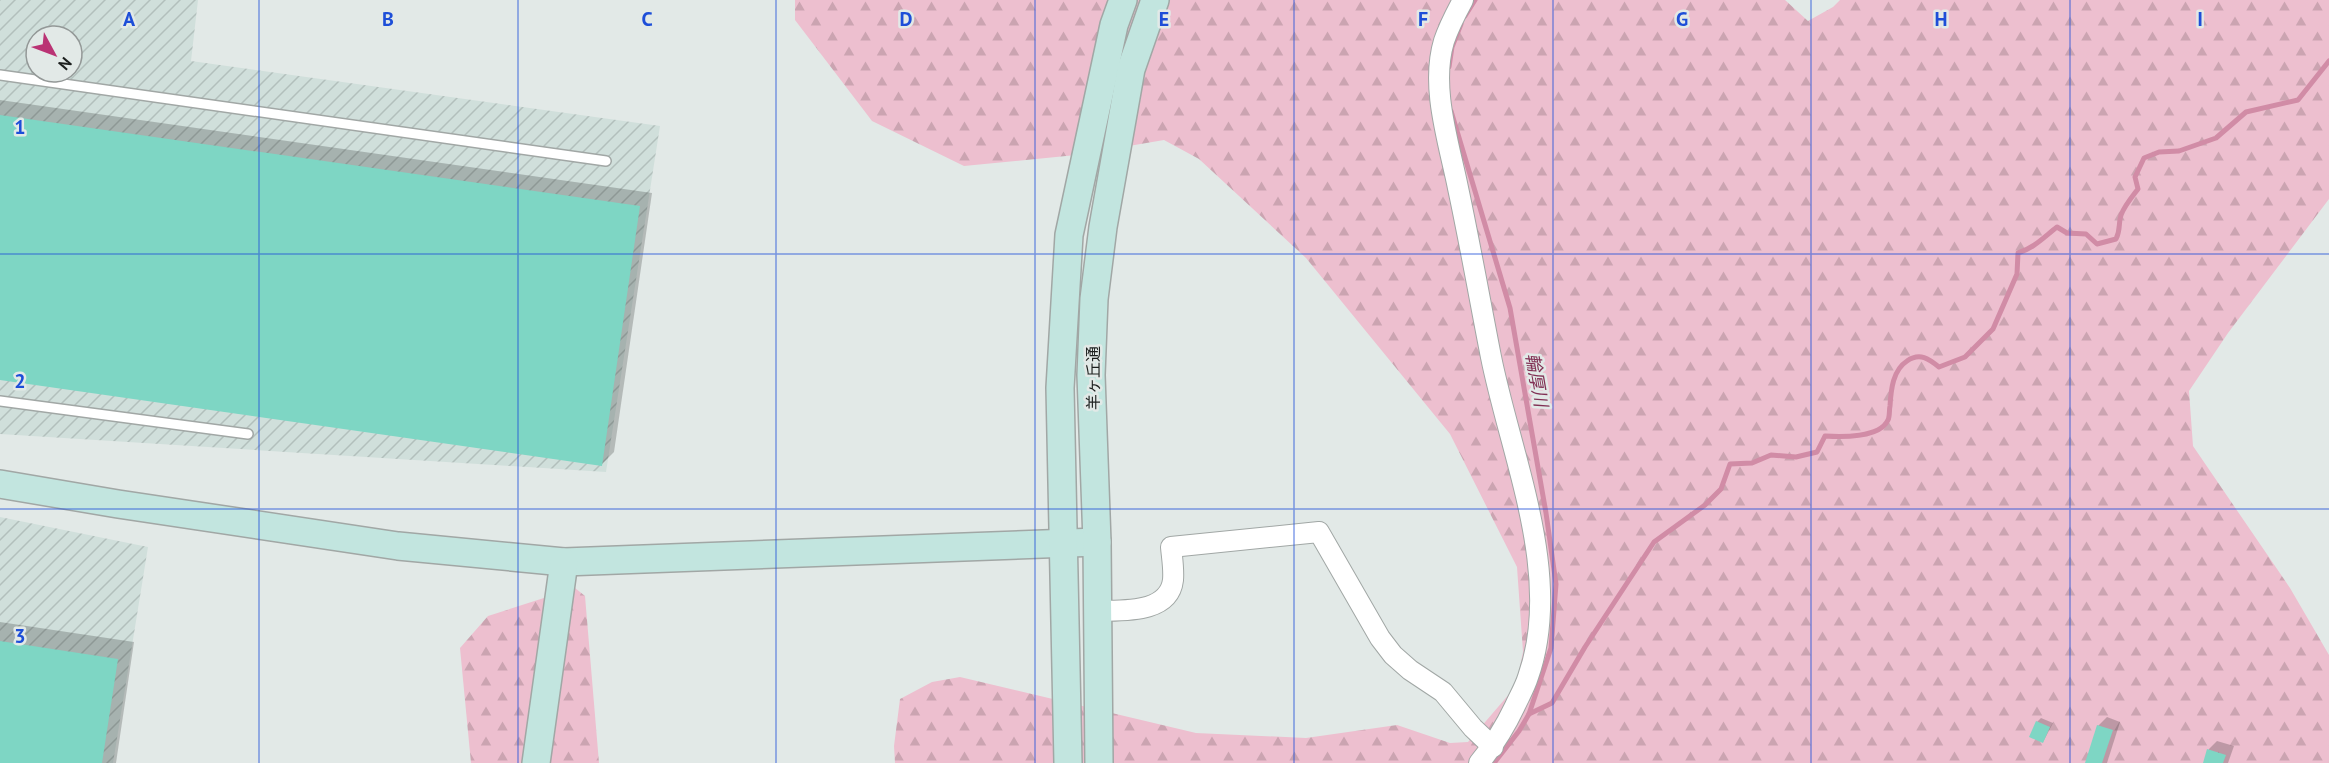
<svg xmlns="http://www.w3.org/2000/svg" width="2329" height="763" viewBox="0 0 2329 763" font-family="'PT Sans','Noto Sans JP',sans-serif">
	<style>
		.industrial { fill: url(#industrial-furrows); fill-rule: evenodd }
		.forest { fill: url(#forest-firs) }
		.shadow { fill: #0003 }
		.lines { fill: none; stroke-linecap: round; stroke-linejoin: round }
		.stream { stroke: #d18ca6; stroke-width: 5 }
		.building { fill: #7ed6c4 }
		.lane-casing { stroke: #a1a7a5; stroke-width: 12 }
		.street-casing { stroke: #a1a7a5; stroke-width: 22 }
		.secondary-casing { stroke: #a1a7a5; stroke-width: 30 }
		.lane { stroke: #fff; stroke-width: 9 }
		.street { stroke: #fff; stroke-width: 20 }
		.secondary { stroke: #c2e5df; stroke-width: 27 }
		.grid { fill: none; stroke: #1d4ed8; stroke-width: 1.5; stroke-opacity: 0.55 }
		.labels { text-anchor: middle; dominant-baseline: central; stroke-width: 5; stroke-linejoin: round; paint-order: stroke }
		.street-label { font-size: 16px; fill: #1c1f1e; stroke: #e2e9e7 }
		.water-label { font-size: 18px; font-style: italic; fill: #813054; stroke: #e2e9e7 }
		.grid-label { font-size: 20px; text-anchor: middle; font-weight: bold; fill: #1d4ed8; stroke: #e2e9e7; stroke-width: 5; stroke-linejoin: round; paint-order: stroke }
	</style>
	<defs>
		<pattern id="industrial-furrows" width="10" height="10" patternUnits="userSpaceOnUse" patternTransform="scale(1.5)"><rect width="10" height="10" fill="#d0dfdb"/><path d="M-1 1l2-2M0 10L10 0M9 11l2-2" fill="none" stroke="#b2bfbc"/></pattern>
		<pattern id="forest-firs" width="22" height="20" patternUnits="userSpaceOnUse" patternTransform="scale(1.5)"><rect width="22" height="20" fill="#edbfcf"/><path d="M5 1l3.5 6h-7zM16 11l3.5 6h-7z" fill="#cba4b1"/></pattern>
	</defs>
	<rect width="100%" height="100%" fill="#e2e9e7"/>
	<g class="industrial">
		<path d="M0 0H198L191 61 660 126 606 472 0 434ZM36 36H72V72H36Z"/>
		<path d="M0 517 148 547 113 763H0Z"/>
	</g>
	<g class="forest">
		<path d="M795 0H1785L1808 21 1833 7 1840 0H2329V199L2228 333 2189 391 2193 446 2290 588 2329 655V763H895L894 746 900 699 932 682 960 677 1196 733 1306 738 1397 725 1450 743 1468 742 1516 686 1523 652 1517 567 1450 434 1306 258 1199 159 1164 140 1076 155 964 166 872 121 795 20Z"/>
		<path d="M575 588 585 596 599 763H471L460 648 488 616Z"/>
	</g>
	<g class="shadow">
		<path d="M0 100 652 193 614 452 601 465 0 379Z"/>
		<path d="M0 622 134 642 116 763H0Z"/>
		<path d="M2107 717 2120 722 2107 763H2086L2098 726Z"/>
		<path d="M2041 718 2053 723 2043 742 2037 722Z"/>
		<path d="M2217 741 2234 746 2228 763H2204L2209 749Z"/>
	</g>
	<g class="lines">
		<g class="stream">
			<path d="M1465 16 1475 0"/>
			<path d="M1449 67 1452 47 1461 24"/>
			<path d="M1451 111 1510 308 1546 513 1556 584 1551 648 1529 714 1519 731 1494 763"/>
			<path d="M1529 714 1552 703 1585 647 1654 542 1705 505 1721 489 1730 464 1752 463 1771 455 1796 457 1817 452 1825 436C1841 437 1880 438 1888 420 1890 416 1889 410 1890 406 1891 389 1893 370 1907 361 1920 352 1929 359 1939 367L1965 357 1993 329 2017 274 2018 253C2034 248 2044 237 2057 227L2067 233 2086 234 2097 244 2116 239C2121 229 2118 224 2121 215 2125 205 2132 197 2138 189L2135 177 2144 158 2159 152 2179 151 2216 138 2246 112 2298 100 2329 61"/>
		</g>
	</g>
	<g class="building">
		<path d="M0 115 640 206 602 466 0 380Z"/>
		<path d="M0 641 118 659 102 763H0Z"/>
		<path d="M2036 721 2050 727 2043 743 2029 737Z"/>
		<path d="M2097 725 2113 730 2102 763H2085Z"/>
		<path d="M2207 749 2226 755 2223 763H2203Z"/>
	</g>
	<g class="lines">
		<g class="lane-casing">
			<g id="lane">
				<path d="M0 75 606 161"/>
				<path d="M0 401 248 434"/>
			</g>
		</g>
		<g class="street-casing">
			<g id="street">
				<path d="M1463 0C1456 13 1449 26 1444 41 1430 87 1449 143 1458 188 1470 244 1480 301 1491 357 1511 457 1564 576 1528 677 1525 687 1519 697 1515 706 1505 727 1494 745 1479 763"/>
				<path d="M1098 611C1122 610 1169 614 1173 580 1174 569 1172 558 1171 547L1319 532 1380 638 1393 655 1410 670 1443 692 1473 728 1493 747"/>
			</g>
		</g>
		<g class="secondary-casing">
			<g id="secondary">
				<path d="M0 484 118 504 398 546 564 562 1097 542"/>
				<path d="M536 763 564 562"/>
				<path d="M1068 763 1060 388 1069 235 1114 25 1123 0"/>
				<path d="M1099 763 1097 542 1091 375 1094 299 1103 227 1131 69 1155 0"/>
			</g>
		</g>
		<use href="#lane" class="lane"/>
		<use href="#street" class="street"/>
		<use href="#secondary" class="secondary"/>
	</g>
	<path class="grid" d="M259 0V763M518 0V763M776 0V763M1035 0V763M1294 0V763M1553 0V763M1811 0V763M2070 0V763M0 254H2329M0 509H2329"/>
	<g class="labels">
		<g class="street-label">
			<text transform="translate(1093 378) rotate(-90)">羊ヶ丘通</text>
		</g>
		<g class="water-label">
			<text transform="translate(1537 380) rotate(80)">輪厚川</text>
		</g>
	</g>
	<g class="grid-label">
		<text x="129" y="26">A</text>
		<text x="388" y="26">B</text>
		<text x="647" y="26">C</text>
		<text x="906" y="26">D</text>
		<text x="1164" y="26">E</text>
		<text x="1423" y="26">F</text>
		<text x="1682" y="26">G</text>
		<text x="1941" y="26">H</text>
		<text x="2200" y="26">I</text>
		<text x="20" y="134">1</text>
		<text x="20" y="388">2</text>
		<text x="20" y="643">3</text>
	</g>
	<g transform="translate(54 54) rotate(131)"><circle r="28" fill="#e2e9e7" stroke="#939897" stroke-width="1.5"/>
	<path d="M0-4.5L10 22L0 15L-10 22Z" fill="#ba3374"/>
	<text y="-9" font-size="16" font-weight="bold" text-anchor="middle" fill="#1c1f1e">N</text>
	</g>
</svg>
